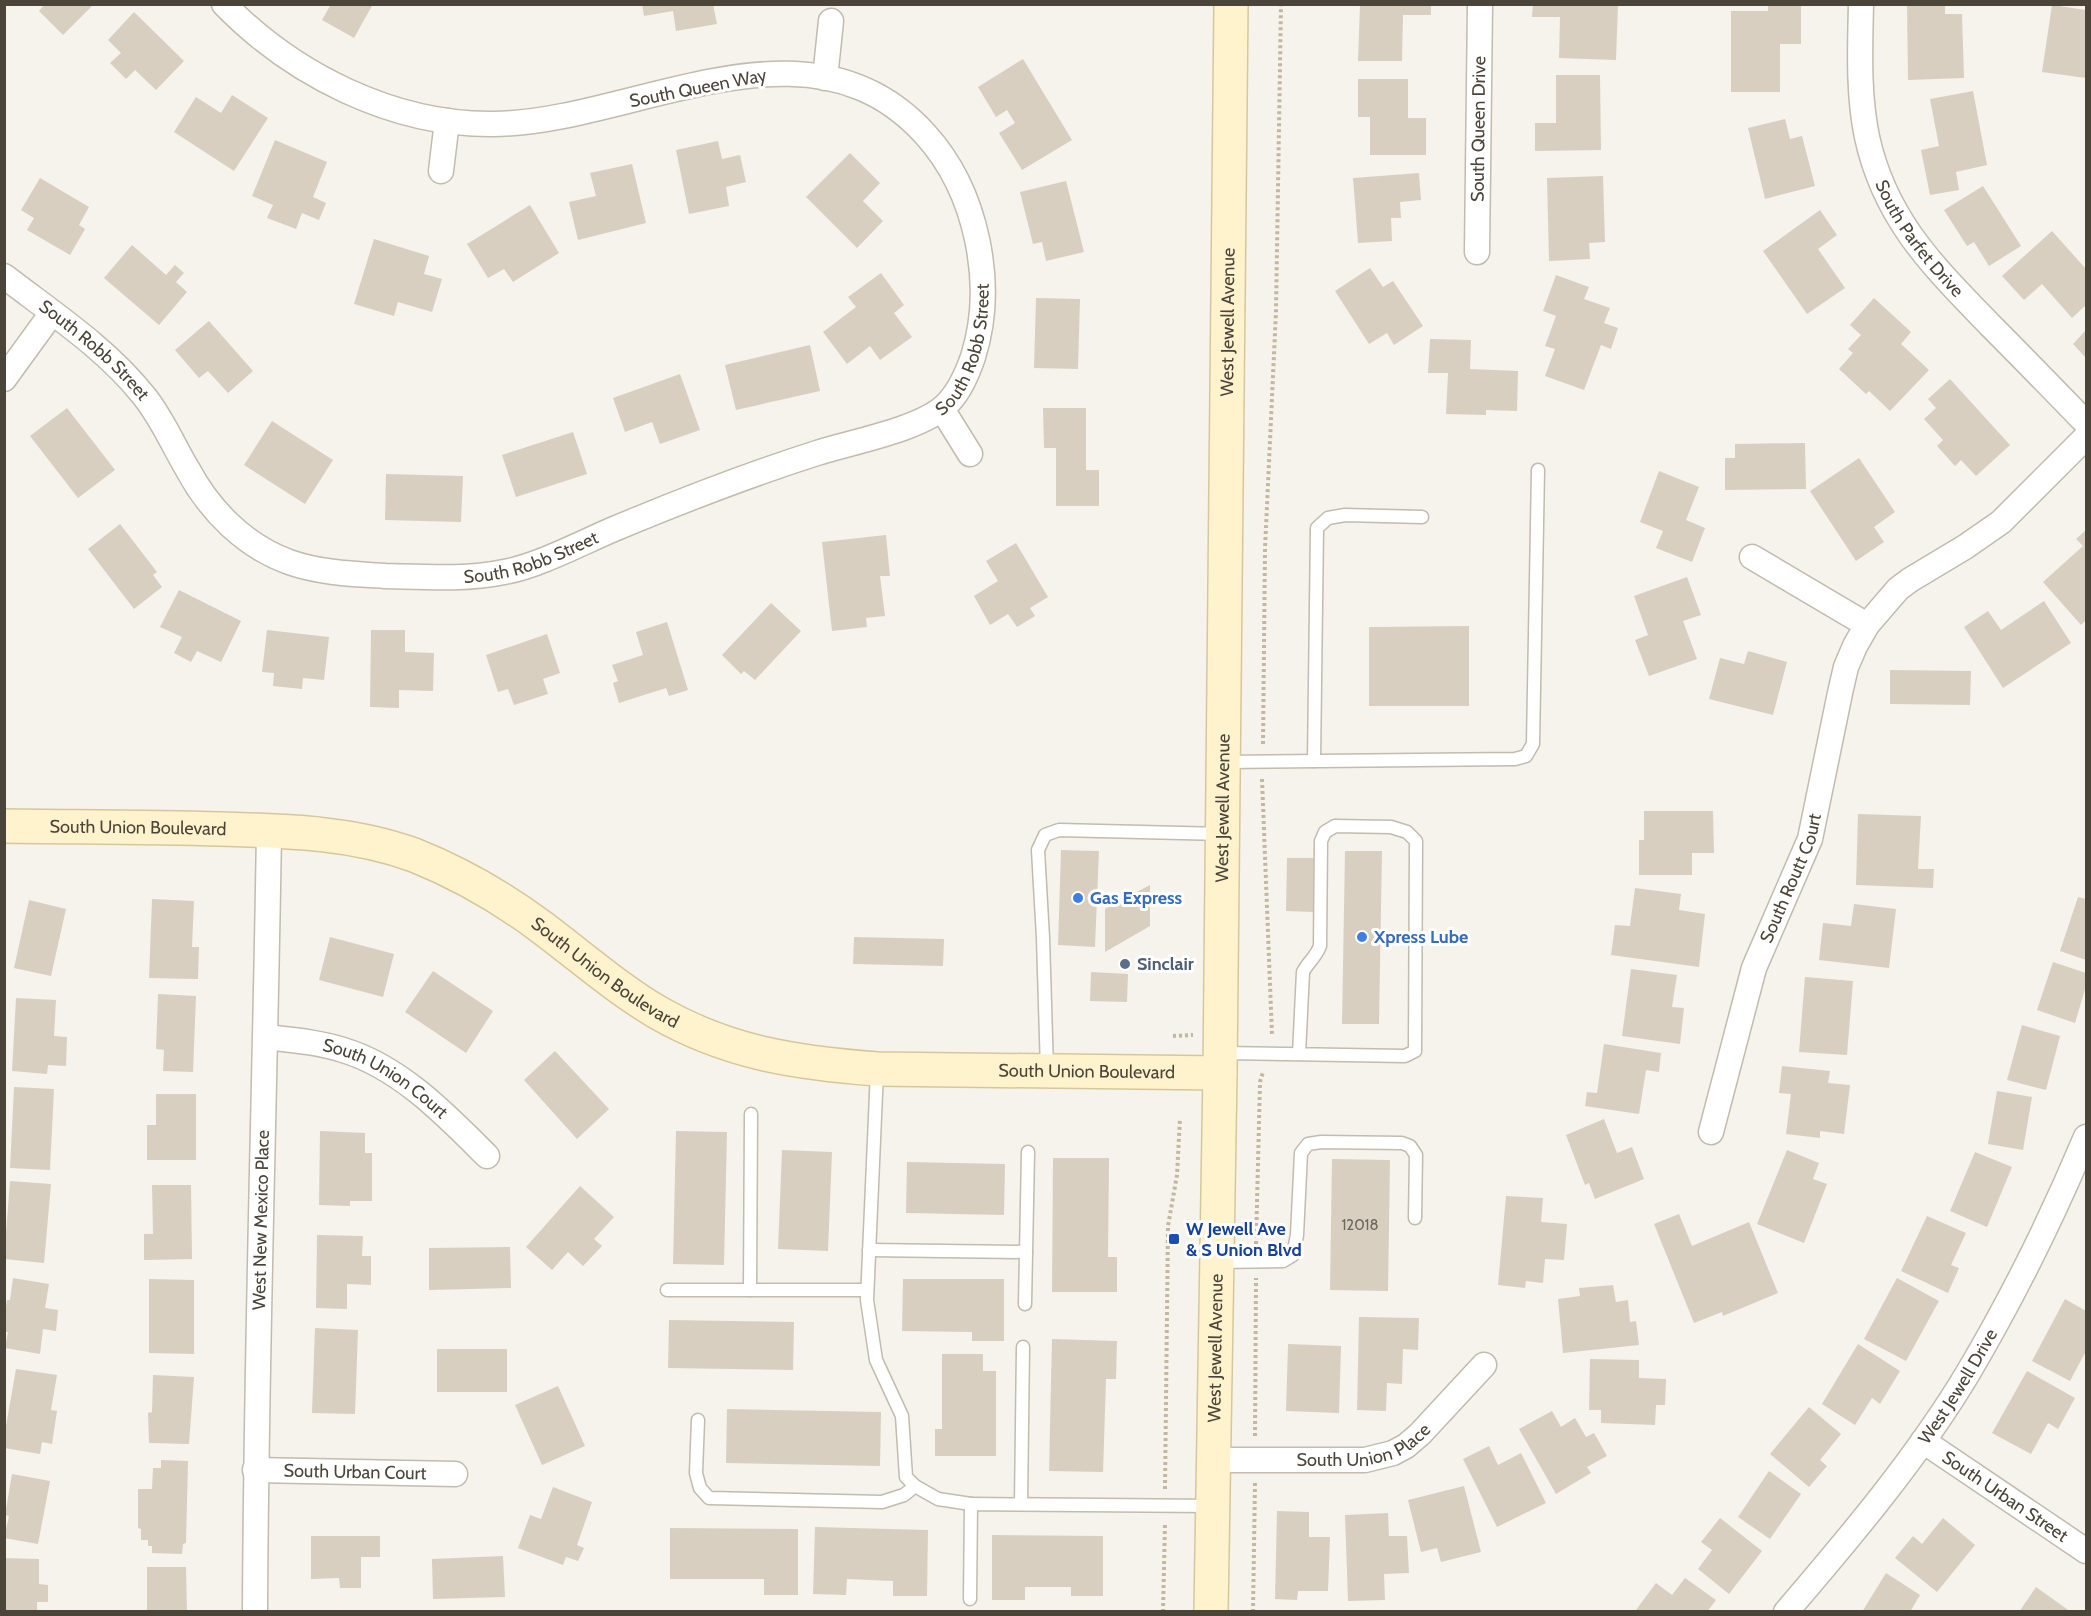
<svg xmlns="http://www.w3.org/2000/svg" width="2091" height="1616" viewBox="0 0 2091 1616" font-family="Cabin,sans-serif">
	<style>
		.building { fill: #d8cfc1 }
		.lines { fill: none; stroke-linecap: round; stroke-linejoin: round }
		.service-casing { stroke: #c2bbae; stroke-width: 15 }
		.minor-casing { stroke: #c2bbae; stroke-width: 27 }
		.secondary-casing { stroke: #d6c79b; stroke-width: 36 }
		.path { stroke: #c4b79f; stroke-width: 4; stroke-dasharray: 3 3; stroke-linecap: butt }
		.service { stroke: #fff; stroke-width: 12 }
		.minor { stroke: #fff; stroke-width: 24 }
		.secondary { stroke: #fff3cd; stroke-width: 33 }
		.shop-dot { fill: #3f7fe0; stroke: #fff; stroke-width: 2 }
		.service-dot { fill: #5c6f8a; stroke: #fff; stroke-width: 2 }
		.transit-dot { fill: #1a4fb4; stroke: #fff; stroke-width: 2 }
		.labels { text-anchor: middle; dominant-baseline: central; stroke-width: 6; stroke-linejoin: round; paint-order: stroke }
		.number-label { font-size: 15px; fill: #6e675b }
		.street-label { font-size: 18px; fill: #4b4439; stroke: #fff }
		.shop-label { font-size: 18px; font-weight: bold; fill: #366cbe; stroke: #fff; text-anchor: start }
		.service-label { font-size: 18px; font-weight: bold; fill: #4e5e75; stroke: #fff; text-anchor: start }
		.transit-label { font-size: 18px; font-weight: bold; fill: #164399; stroke: #fff; text-anchor: start }
	</style>
	<rect width="100%" height="100%" fill="#f6f3ec"/>
	<g class="building">
		<path d="M45 4H94L63 35 39 11Z"/>
		<path d="M331 4H373L354 38 322 20Z"/>
		<path d="M642 4H713L717 24 676 31 673 11 644 16Z"/>
		<path d="M1360 4H1431V15H1403L1402 61H1358Z"/>
		<path d="M1533 4H1618L1616 60 1559 58 1560 17H1532Z"/>
		<path d="M1768 4H1801V44H1780V92H1731V11H1768Z"/>
		<path d="M1907 4H1945V14H1962L1964 78 1908 80Z"/>
		<path d="M2052 5 2086 10V78L2042 72Z"/>
		<path d="M134 12 184 61 156 90 135 70 126 79 110 63 121 53 108 40Z"/>
		<path d="M1023 59 1072 140 1022 170 999 133 1015 123 1007 110 996 117 978 87Z"/>
		<path d="M1556 75H1600L1601 150 1535 151V123H1556Z"/>
		<path d="M1358 79H1408V118H1426V155H1370V117H1358Z"/>
		<path d="M1973 91 1987 165 1956 172 1959 190 1930 195 1921 150 1939 146 1930 99Z"/>
		<path d="M232 95 268 118 234 171 174 132 196 97 221 113Z"/>
		<path d="M1785 119 1790 139 1802 136 1815 186 1765 199 1748 128Z"/>
		<path d="M275 140 327 162 313 197 326 203 319 220 302 213 296 229 267 218 273 205 252 196Z"/>
		<path d="M718 141 722 159 740 155 746 182 726 187 729 206 689 214 676 150Z"/>
		<path d="M850 153 880 183 863 201 883 221 857 248 806 197Z"/>
		<path d="M632 164 646 223 578 240 569 202 596 196 590 173Z"/>
		<path d="M1419 173 1421 200 1400 202 1401 218H1391L1392 241 1358 243 1353 178Z"/>
		<path d="M1603 176 1605 242 1589 243 1590 259 1549 261 1547 178Z"/>
		<path d="M40 178 89 207 79 225 85 229 70 255 27 230 34 218 21 210Z"/>
		<path d="M1066 181 1084 252 1046 261 1042 242 1033 244 1020 192Z"/>
		<path d="M1983 186 2021 246 1989 266 1974 242 1967 246 1944 210Z"/>
		<path d="M530 205 559 253 513 282 504 269 488 278 467 244Z"/>
		<path d="M1820 210 1837 235 1818 249 1845 288 1807 314 1763 251Z"/>
		<path d="M2052 231 2086 269V305L2072 318 2042 284 2024 300 2002 276Z"/>
		<path d="M374 239 429 256 424 274 442 279 432 312 398 302 394 316 354 304Z"/>
		<path d="M132 245 166 275 175 265 184 273 176 282 187 292 159 325 104 278Z"/>
		<path d="M1370 268 1383 287 1393 281 1423 326 1394 345 1387 333 1369 344 1335 291Z"/>
		<path d="M881 273 904 305 894 313 912 337 880 360 870 346 847 364 823 332 856 307 848 297Z"/>
		<path d="M1556 275 1589 287 1584 299 1610 308 1604 323 1618 328 1611 349 1601 345 1584 390 1545 376 1555 349 1545 346 1556 316 1543 311Z"/>
		<path d="M1036 298 1080 299 1078 369 1034 368Z"/>
		<path d="M1874 298 1911 332 1901 344 1929 370 1890 411 1869 391 1866 394 1839 369 1853 353 1848 349 1861 335 1850 325Z"/>
		<path d="M209 321 253 371 228 393 208 371 199 378 175 350Z"/>
		<path d="M2086 330V358L2073 344Z"/>
		<path d="M1430 339 1471 340 1470 369 1518 371 1517 411 1486 410V415L1446 414 1448 373H1428Z"/>
		<path d="M810 345 820 391 736 410 725 365Z"/>
		<path d="M680 374 700 430 660 444 652 422 625 432 613 398Z"/>
		<path d="M1950 379 2010 445 1976 476 1961 460 1955 466 1937 446 1943 440 1924 419 1936 408 1928 399Z"/>
		<path d="M67 408 115 470 78 498 30 436Z"/>
		<path d="M1043 408H1086V470H1099V506H1056V448H1044Z"/>
		<path d="M272 421 333 460 305 504 244 465Z"/>
		<path d="M573 432 587 474 516 497 502 455Z"/>
		<path d="M1805 443 1806 489 1725 490V458H1735V444Z"/>
		<path d="M1859 458 1895 512 1874 527 1884 542 1856 561 1810 491Z"/>
		<path d="M1659 471 1699 487 1686 520 1705 528 1692 562 1656 548 1663 531 1640 522Z"/>
		<path d="M386 474 463 476 461 522 385 520Z"/>
		<path d="M120 524 157 572 153 575 162 587 134 609 88 549Z"/>
		<path d="M2086 530V620L2081 625 2043 582 2083 546 2076 539Z"/>
		<path d="M886 535 890 576H880L885 616 866 618 867 627 832 631 822 542Z"/>
		<path d="M1016 543 1048 597 1030 608 1035 616 1017 627 1008 614 990 625 974 596 998 581 986 561Z"/>
		<path d="M1687 577 1701 615 1683 621 1697 659 1649 676 1635 640 1648 635 1634 596Z"/>
		<path d="M179 590 241 621 221 662 197 651 191 662 174 653 182 637 160 627Z"/>
		<path d="M2044 601 2071 643 2003 688 1964 627 1988 611 2001 630Z"/>
		<path d="M771 603 801 631 755 680 744 671 741 674 722 655Z"/>
		<path d="M667 622 688 690 669 696 666 688 619 703 613 683 618 681 612 665 643 655 636 632Z"/>
		<path d="M1469 626V706H1369V627Z"/>
		<path d="M267 630 329 637 324 680 303 678 302 689 273 686 274 673 262 672Z"/>
		<path d="M371 630H405V652L434 653 433 691 399 690V708L370 707Z"/>
		<path d="M547 634 560 673 543 679 548 694 514 705 508 689 498 692 486 655Z"/>
		<path d="M1748 651 1787 662 1773 715 1709 699 1720 658 1744 664Z"/>
		<path d="M1890 670 1971 671 1970 705 1890 704Z"/>
		<path d="M1644 811H1713L1714 853H1692V875H1639V840H1644Z"/>
		<path d="M1858 814 1921 816 1918 869H1934L1933 888 1856 885Z"/>
		<path d="M1061 850 1099 851 1095 947 1058 945Z"/>
		<path d="M1345 851H1382L1379 1024H1342Z"/>
		<path d="M1287 858H1314L1313 912 1286 911Z"/>
		<path d="M1150 885V926L1105 952V909Z"/>
		<path d="M1635 888 1681 894 1679 910 1705 914 1699 967 1611 955 1615 925 1630 926Z"/>
		<path d="M2078 897 2086 899V960L2060 951Z"/>
		<path d="M152 899 194 901 192 947H199L198 979 149 978Z"/>
		<path d="M29 900 66 909 51 976 14 968Z"/>
		<path d="M1854 904 1896 909 1889 968 1819 960 1823 923 1851 926Z"/>
		<path d="M330 937 394 954 383 997 319 980Z"/>
		<path d="M854 937 944 939 943 966 853 964Z"/>
		<path d="M2053 962 2086 973V986L2075 1023 2037 1010Z"/>
		<path d="M1631 969 1677 975 1672 1007 1684 1008 1680 1044 1622 1036Z"/>
		<path d="M433 971 493 1011 466 1053 405 1012Z"/>
		<path d="M1091 972 1128 974 1127 1002 1090 1001Z"/>
		<path d="M1805 977 1853 981 1847 1055 1799 1052Z"/>
		<path d="M158 994 196 996 193 1072 163 1071 164 1050 156 1049Z"/>
		<path d="M16 998 56 1000 54 1036 67 1037 66 1066 48 1065 47 1074 12 1071Z"/>
		<path d="M2022 1025 2060 1036 2046 1090 2007 1080Z"/>
		<path d="M1604 1044 1661 1053 1659 1072 1646 1070 1639 1114 1585 1106 1587 1092 1597 1093Z"/>
		<path d="M555 1051 609 1109 577 1139 524 1080Z"/>
		<path d="M1782 1066 1830 1071 1828 1083 1850 1085 1844 1134 1820 1131V1138L1786 1134 1791 1094 1779 1093Z"/>
		<path d="M14 1087 54 1089 50 1170 10 1168Z"/>
		<path d="M1997 1091 2032 1097 2023 1150 1988 1144Z"/>
		<path d="M156 1094H196V1160H147V1125H156Z"/>
		<path d="M1604 1119 1617 1153 1632 1147 1644 1179 1595 1199 1589 1183 1585 1185 1566 1135Z"/>
		<path d="M320 1131 365 1133V1153H372V1201H350V1206L319 1205Z"/>
		<path d="M676 1131 727 1132 724 1265 673 1264Z"/>
		<path d="M782 1150 832 1152 828 1251 778 1249Z"/>
		<path d="M1787 1150 1819 1163 1813 1179 1827 1184 1804 1243 1757 1224Z"/>
		<path d="M1975 1152 2012 1167 1987 1227 1950 1211Z"/>
		<path d="M1053 1158H1109L1108 1257H1117V1292H1052Z"/>
		<path d="M1332 1159 1390 1160 1388 1291 1330 1290Z"/>
		<path d="M907 1162 1005 1164 1004 1215 906 1213Z"/>
		<path d="M10 1181 51 1184 44 1263 4 1259Z"/>
		<path d="M152 1185H191L192 1259 144 1260V1234H153Z"/>
		<path d="M580 1186 614 1217 594 1239 602 1246 583 1266 568 1252 552 1270 526 1247Z"/>
		<path d="M1506 1196 1543 1198 1541 1222 1567 1224 1564 1260 1545 1259 1543 1283 1526 1281 1525 1288 1498 1285Z"/>
		<path d="M1679 1214 1692 1246 1749 1222 1778 1293 1723 1316 1722 1312 1694 1323 1654 1224Z"/>
		<path d="M1927 1216 1966 1233 1951 1265 1959 1268 1948 1293 1901 1271Z"/>
		<path d="M317 1235 363 1236 362 1256H371V1285L347 1284V1309L316 1308Z"/>
		<path d="M510 1247 511 1288 429 1290V1248Z"/>
		<path d="M13 1278 49 1284 45 1308 58 1310 56 1331 43 1329 40 1354 5 1348 8 1332H4V1318L7 1300H10Z"/>
		<path d="M1897 1278 1939 1301 1906 1361 1864 1339Z"/>
		<path d="M149 1279 194 1280V1354L149 1353Z"/>
		<path d="M903 1279H1004V1341H972V1332L902 1331Z"/>
		<path d="M1613 1285 1616 1302 1628 1300 1630 1322 1636 1321 1639 1345 1563 1353 1558 1299 1580 1296 1579 1288Z"/>
		<path d="M2065 1299 2086 1311V1351L2070 1381 2032 1361Z"/>
		<path d="M1359 1317 1419 1318 1418 1350 1403 1349 1402 1384 1387 1383 1386 1411 1357 1410Z"/>
		<path d="M669 1320 794 1322 793 1370 668 1368Z"/>
		<path d="M315 1328 358 1330 355 1414 312 1413Z"/>
		<path d="M1052 1339 1117 1341 1116 1379H1106L1103 1472 1049 1471Z"/>
		<path d="M1288 1344 1341 1346 1339 1413 1286 1411Z"/>
		<path d="M1858 1344 1900 1371 1880 1404 1872 1398 1855 1425 1822 1404Z"/>
		<rect x="437" y="1349" width="70" height="43"/>
		<path d="M942 1354H983V1371H996V1456H935V1429H942Z"/>
		<path d="M1590 1359 1639 1360V1378L1666 1379 1665 1405H1656L1655 1425 1601 1423V1410H1589Z"/>
		<path d="M16 1369 57 1375 51 1410 57 1411 52 1444 42 1442 40 1454 4 1448V1437Z"/>
		<path d="M2027 1371 2075 1398 2058 1429 2048 1423 2031 1454 1992 1433Z"/>
		<path d="M153 1375 194 1377 189 1444 149 1443 148 1413 152 1412Z"/>
		<path d="M558 1386 585 1446 542 1465 515 1405Z"/>
		<path d="M1809 1407 1841 1434 1820 1460 1827 1466 1809 1487 1770 1454Z"/>
		<path d="M727 1409 881 1412 880 1466 726 1463Z"/>
		<path d="M1552 1411 1561 1427 1575 1418 1586 1437 1594 1433 1607 1456 1587 1467 1591 1473 1556 1494 1519 1429Z"/>
		<path d="M1489 1446 1498 1465 1521 1453 1546 1503 1497 1527 1463 1459Z"/>
		<path d="M161 1460 188 1461 186 1543 183 1544 182 1554 152 1553V1546H148V1540H141V1529L138 1528V1489H152L153 1468H161Z"/>
		<path d="M1769 1471 1801 1494 1770 1539 1738 1517Z"/>
		<path d="M12 1474 50 1481 38 1544 4 1538 9 1516 5 1515Z"/>
		<path d="M1464 1486 1481 1552 1441 1562 1437 1548 1421 1552 1408 1500Z"/>
		<path d="M553 1487 592 1502 577 1545 584 1548 578 1561 566 1557 563 1565 518 1548 530 1515 541 1519Z"/>
		<path d="M1277 1511 1309 1512V1537H1330L1328 1591H1298L1297 1600 1275 1599Z"/>
		<path d="M1388 1513 1389 1536H1407L1409 1573 1384 1574 1385 1600 1348 1601 1345 1515Z"/>
		<path d="M1720 1518 1762 1551 1729 1594 1698 1569 1712 1550 1701 1542Z"/>
		<path d="M1943 1518 1975 1545 1937 1592 1895 1558 1913 1536 1922 1544Z"/>
		<path d="M815 1527 928 1530 927 1596H893V1581L847 1579 846 1595 813 1594Z"/>
		<path d="M670 1528 798 1529V1595H764V1579H670Z"/>
		<path d="M992 1535 1103 1536V1596H1071V1587H1025V1600H992Z"/>
		<path d="M311 1536H380V1557H361V1588H340L339 1578 311 1579Z"/>
		<path d="M503 1556 505 1597 433 1599 432 1559Z"/>
		<path d="M4 1558 39 1559V1584L48 1585V1602H37V1612H4Z"/>
		<path d="M147 1567H186L187 1612H147Z"/>
		<path d="M1886 1573 1920 1595 1910 1612H1862Z"/>
		<path d="M1685 1578 1716 1600 1707 1612H1639L1636 1610 1656 1583 1672 1595Z"/>
		<path d="M2036 1587 2071 1612H2019Z"/>
	</g>
	<g class="lines">
		<g class="service-casing">
			<g id="service">
				<path d="M1314 761 1317 528 1328 518 1345 515 1422 517"/>
				<path d="M1225 762 1515 759 1526 756 1533 744 1538 470"/>
				<path d="M1221 1053 1405 1056 1415 1051 1416 841 1407 832 1391 827 1335 826 1325 832 1321 841 1320 946C1316 957 1308 962 1303 972L1299 1054"/>
				<path d="M1047 1070 1043 938 1038 850 1045 835 1059 830 1222 834"/>
				<path d="M877 1071 867 1300 876 1360 902 1416 906 1477 915 1486 938 1499 971 1504"/>
				<path d="M869 1250 1026 1252"/>
				<path d="M1218 1262 1283 1261 1293 1255 1297 1235 1301 1153 1308 1144 1321 1142 1402 1143 1410 1146 1416 1155 1415 1218"/>
				<path d="M667 1290H867"/>
				<path d="M750 1290 751 1114"/>
				<path d="M1025 1304 1028 1152"/>
				<path d="M698 1420 696 1473 700 1488 709 1498 882 1502 904 1495 915 1486"/>
				<path d="M1021 1504 1023 1347"/>
				<path d="M970 1599 971 1504 1211 1506"/>
			</g>
		</g>
		<g class="minor-casing">
			<g id="minor">
				<path id="s1" d="M1861 4C1860 48 1858 94 1867 137 1885 220 1934 267 1990 325 2022 357 2054 390 2086 423"/>
				<path d="M825 78 831 21"/>
				<path d="M441 171 447 121"/>
				<path id="s2" d="M1477 252 1480 4"/>
				<path id="s3" d="M4 276C52 313 106 348 144 396 162 418 173 445 188 470 210 511 245 546 289 562 320 573 354 574 385 576 425 577 465 580 504 572 538 566 581 543 614 529 681 501 748 475 817 453 851 442 923 429 947 404 960 391 967 374 973 357 996 284 977 191 925 134 808 5 633 123 493 124 393 125 293 75 224 4"/>
				<path d="M4 379 52 313"/>
				<path d="M942 409 970 454"/>
				<path d="M1752 557 1867 625"/>
				<path id="s4" d="M266 1037C292 1040 318 1042 343 1050 400 1067 446 1115 487 1156"/>
				<path id="s5" d="M1711 1132 1754 968 1810 839 1840 693 1846 667 1855 646 1867 625 1898 589 1910 580 1965 547 2001 522 2086 437"/>
				<path id="s6" d="M1923 1441 2086 1551"/>
				<path id="s7" d="M1213 1460H1365L1393 1453 1406 1446 1420 1434 1484 1365"/>
				<path id="s8" d="M255 1470 455 1474"/>
				<path id="s9" d="M255 1612C256 1351 265 1091 269 830"/>
				<path id="s10" d="M1786 1612C1851 1536 1917 1458 1968 1373 2013 1297 2052 1218 2086 1137"/>
			</g>
		</g>
		<g class="secondary-casing">
			<g id="secondary">
				<path id="s11" d="M4 826C76 827 148 827 220 829 286 831 351 832 414 855 459 873 501 897 540 926 579 955 615 987 657 1012 728 1053 797 1063 877 1069L1220 1073"/>
				<path id="s12" d="M1211 1612 1220 1073 1231 4"/>
			</g>
		</g>
		<g class="path">
			<path d="M1263 744 1265 549 1276 311 1281 4"/>
			<path d="M1262 779 1272 1035"/>
			<path d="M1173 1036 1193 1035"/>
			<path d="M1256 1244 1260 1082 1263 1072"/>
			<path d="M1255 1436 1256 1278"/>
			<path d="M1165 1489 1168 1226 1177 1175 1180 1118"/>
			<path d="M1163 1612 1165 1523"/>
			<path d="M1253 1612 1255 1482"/>
		</g>
		<use href="#service" class="service"/>
		<use href="#minor" class="minor"/>
		<use href="#secondary" class="secondary"/>
	</g>
	<g class="shop-dot">
		<circle cx="1078" cy="898" r="6"/>
		<circle cx="1362" cy="937" r="6"/>
	</g>
	<circle class="service-dot" cx="1125" cy="964" r="6"/>
	<rect class="transit-dot" x="1168" y="1233" width="12" height="12" rx="3"/>
	<g class="labels">
		<g class="number-label">
			<text x="1360" y="1225">12018</text>
		</g>
		<g class="street-label">
			<text transform="translate(698 88) rotate(-11)">South Queen Way</text>
			<text stroke="none"><textPath href="#s2" startOffset="123">South Queen Drive</textPath></text>
			<text stroke="none"><textPath href="#s1" startOffset="249">South Parfet Drive</textPath></text>
			<text stroke="none"><textPath href="#s12" startOffset="1290">West Jewell Avenue</textPath></text>
			<text stroke="none"><textPath href="#s3" startOffset="1161">South Robb Street</textPath></text>
			<text stroke="none"><textPath href="#s3" startOffset="117">South Robb Street</textPath></text>
			<text stroke="none"><textPath href="#s3" startOffset="657">South Robb Street</textPath></text>
			<text stroke="none"><textPath href="#s12" startOffset="804">West Jewell Avenue</textPath></text>
			<text stroke="none"><textPath href="#s11" startOffset="134">South Union Boulevard</textPath></text>
			<text stroke="none"><textPath href="#s5" startOffset="267">South Routt Court</textPath></text>
			<text stroke="none"><textPath href="#s11" startOffset="638">South Union Boulevard</textPath></text>
			<text stroke="none"><textPath href="#s11" startOffset="1142">South Union Boulevard</textPath></text>
			<text stroke="none"><textPath href="#s4" startOffset="129">South Union Court</textPath></text>
			<text stroke="none"><textPath href="#s9" startOffset="392">West New Mexico Place</textPath></text>
			<text stroke="none"><textPath href="#s12" startOffset="264">West Jewell Avenue</textPath></text>
			<text stroke="none"><textPath href="#s10" startOffset="284">West Jewell Drive</textPath></text>
			<text stroke="none"><textPath href="#s7" startOffset="154">South Union Place</textPath></text>
			<text stroke="none"><textPath href="#s8" startOffset="100">South Urban Court</textPath></text>
			<text stroke="none"><textPath href="#s6" startOffset="99">South Urban Street</textPath></text>
		</g>
		<g class="shop-label">
			<text x="1090" y="898">Gas Express</text>
			<text x="1374" y="937">Xpress Lube</text>
		</g>
		<g class="service-label">
			<text x="1137" y="964">Sinclair</text>
		</g>
		<g class="transit-label">
			<text x="1186" y="1229">W Jewell Ave<tspan x="1186" dy="21">&amp; S Union Blvd</tspan></text>
		</g>
	</g>
	<rect width="2091" height="1616" fill="none" stroke="#4b4439" stroke-width="12"/>
</svg>
